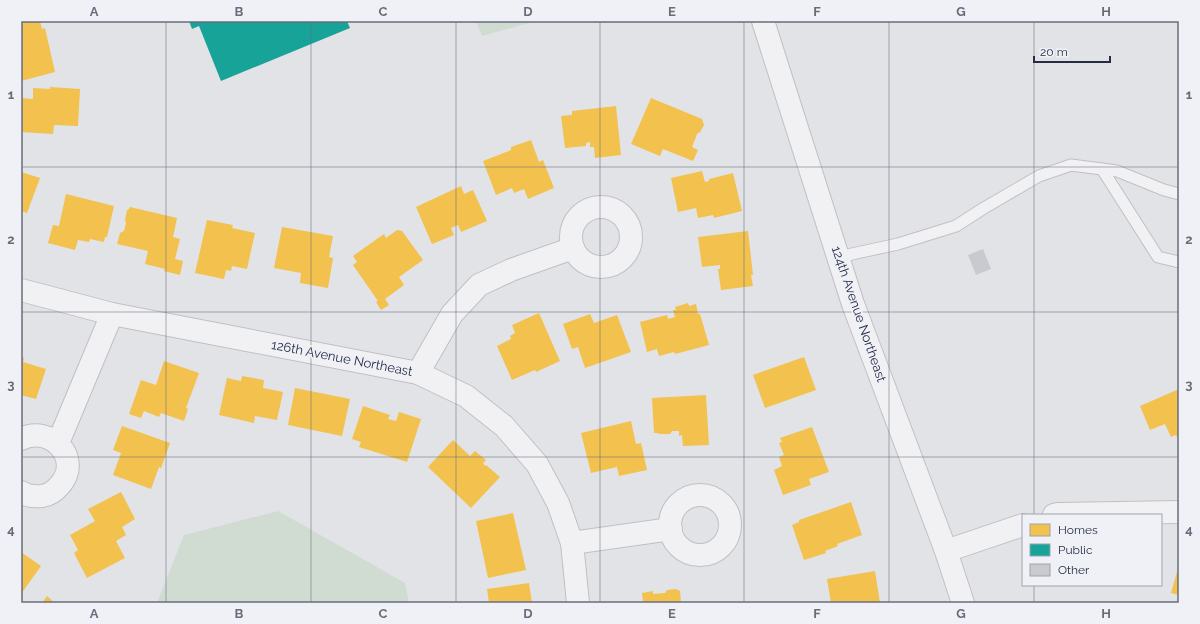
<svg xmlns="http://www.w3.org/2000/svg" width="1200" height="624" viewBox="0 0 1200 624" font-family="Raleway,sans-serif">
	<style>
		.green { fill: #d0dbd1 }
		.homes { fill: #f2c14e }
		.public { fill: #17a398 }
		.building { fill: #c9cacf }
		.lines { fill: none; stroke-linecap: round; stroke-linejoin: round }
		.service-casing { stroke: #bfc0c5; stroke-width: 13 }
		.minor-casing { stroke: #bfc0c5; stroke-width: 24 }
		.tertiary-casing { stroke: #bfc0c5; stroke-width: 24 }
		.service { stroke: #f1f1f4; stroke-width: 11 }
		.minor { stroke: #f1f1f4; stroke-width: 22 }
		.tertiary { stroke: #f1f1f4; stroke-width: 22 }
		.grid { fill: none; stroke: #686d7c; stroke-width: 1; stroke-opacity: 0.55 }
		.labels { text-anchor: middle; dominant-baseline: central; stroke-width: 4; stroke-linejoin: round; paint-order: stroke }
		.street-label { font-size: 13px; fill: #262d43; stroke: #eff1f7 }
		.neatline { fill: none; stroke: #686d7c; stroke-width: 1.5 }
		.grid-label { font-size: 13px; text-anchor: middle; font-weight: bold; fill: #686d7c }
	</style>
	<rect width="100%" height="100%" fill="#e2e3e7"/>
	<g class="green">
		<path d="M476 21H536L482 36Z"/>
		<path d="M278 511 405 583 409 603H157L184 535Z"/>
	</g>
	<g class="homes">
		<path d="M28 21H40L42 29 45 28 55 72 21 81V23Z"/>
		<path d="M50 87 80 89 78 126 54 125 53 134 21 132V98L33 99V88L50 89Z"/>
		<path d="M651 98 702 119 704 125 700 132 697 134 692 147 698 150 693 161 663 149 660 156 631 144Z"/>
		<path d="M616 106 621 155 595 158 594 147H590V142L586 143V146L565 148 561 116 572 115V111Z"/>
		<path d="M531 140 539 162 543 160 554 188 528 199 524 189 514 193 512 188 496 195 483 161 511 150V147Z"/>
		<path d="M702 171 705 182 709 181V179L733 173 742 211 714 218 713 215 698 218 696 208 678 212 671 178Z"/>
		<path d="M21 172 40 178 27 213 21 211Z"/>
		<path d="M461 186 464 194 473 190 487 221 461 232 458 225 451 228 454 235 432 244 416 207Z"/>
		<path d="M66 194 114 206 107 237H105L104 242 90 239 89 242 78 240 75 250 48 243 53 225 59 226Z"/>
		<path d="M130 207 177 218 173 237 180 239 175 259 183 261 180 275 164 271 165 269 145 264 148 251 117 244 120 233 124 231 126 223 125 220 127 210 129 209Z"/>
		<path d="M207 220 233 225 232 228 255 233 247 269 232 266 231 271 226 270 224 279 195 273Z"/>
		<path d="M282 227 333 236 329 257 333 258 328 288 300 283 301 273 274 268Z"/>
		<path d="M397 230 402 231 423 260 399 277 404 285 385 299 389 305 381 310 376 302 378 301 353 265 357 262 353 256 384 234 386 238Z"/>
		<path d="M748 231 753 275H751L753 286 721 290 718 269H720V265L702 267 698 237Z"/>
		<path d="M688 303 689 306 696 304 698 314H700L709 345 675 354 674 352 659 356 657 349 647 352 640 322 667 315 668 319 675 317 673 310H676L675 307Z"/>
		<path d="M539 313 560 361 536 372 535 370 512 380 497 346 511 339 510 336 515 333 512 325Z"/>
		<path d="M590 314 594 323 617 315 631 352 585 368 578 347 572 349 563 324Z"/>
		<path d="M21 357 24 358 23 362 46 369 36 399 21 395Z"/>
		<path d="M804 357 816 390 765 408 753 375Z"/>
		<path d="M164 361 199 373 186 408 188 409 184 421 161 413 159 417 144 411 141 418 129 414 141 380 156 385Z"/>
		<path d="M242 376 264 380 263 388 283 392 277 420 255 416 254 423 219 415 227 378 241 381Z"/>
		<path d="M295 388 350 399 342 436 288 425Z"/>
		<path d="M1179 389V441L1176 435 1171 437 1165 424 1150 430 1140 406Z"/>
		<path d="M706 395 709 445 683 446 682 435 679 436V431H672L670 434H659L658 433H654L652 398Z"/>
		<path d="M363 406 390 415 388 419 396 421 399 412 421 419 407 462 359 447 361 442 352 439Z"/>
		<path d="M631 421 636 444 641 443 647 470 619 476 617 467 591 473 581 433Z"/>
		<path d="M122 426 170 443 161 468 159 467 151 489 113 475 121 453 113 450Z"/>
		<path d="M812 427 829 472 809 479 811 485 783 495 774 470 782 466 779 457 784 455 779 443 782 442 780 438Z"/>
		<path d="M453 440 470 456 475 451 486 460 483 463 485 466 486 465 500 477 471 508 428 467Z"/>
		<path d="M121 492 135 519 122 527 126 535 116 541 125 558 87 578 74 553 78 550 70 535 95 521 88 509Z"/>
		<path d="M851 502 862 535 837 544 838 546 825 551 826 553 804 560 792 525 799 522V520Z"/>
		<path d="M513 513 526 570 488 578 476 521Z"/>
		<path d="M21 552 41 566 21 594Z"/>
		<path d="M1179 565V595L1171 593Z"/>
		<path d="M875 571 880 603H843V602L831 603 827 579Z"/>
		<path d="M529 583 532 603H489L487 589Z"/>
		<path d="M676 589 680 591 681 603H643L642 593 653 591V594L665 593 667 590Z"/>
		<path d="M47 596 55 603H42Z"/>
	</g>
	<path class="public" d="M189 21H347L350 28 221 81 199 26 192 29Z"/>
	<path class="building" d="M983 249 991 269 976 275 968 255Z"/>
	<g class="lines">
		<g class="service-casing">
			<g id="service">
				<path d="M1102 169 1158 257 1179 262"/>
				<path d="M838 257 898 244 956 226 984 208 1039 176 1071 165 1117 171 1164 190 1179 194"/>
			</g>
		</g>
		<g class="minor-casing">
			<g id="minor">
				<circle cx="601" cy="237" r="30"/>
				<path d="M21 290 112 314 418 373 466 396 504 426 537 464 558 503 572 543 578 603"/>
				<path d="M418 373 452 314 479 285 511 270 573 248"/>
				<path d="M21 439C51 424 83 459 60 485 55 491 49 495 42 496 34 497 27 496 21 492"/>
				<path d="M58 443 112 314"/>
				<circle cx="700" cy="525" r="30"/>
				<path d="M1054 515 1058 514 1179 512"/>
				<path d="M572 543 671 529"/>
				<path d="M946 551 1023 525"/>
			</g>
		</g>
		<g class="tertiary-casing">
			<path id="tertiary" d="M763 21 853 304 946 551 963 603"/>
		</g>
		<use href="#service" class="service"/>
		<use href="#minor" class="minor"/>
		<use href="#tertiary" class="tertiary"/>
	</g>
	<path class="grid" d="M166 21V603M311 21V603M456 21V603M600 21V603M744 21V603M889 21V603M1034 21V515M21 167H1179M21 312H1179M21 457H1179M1034 585V603"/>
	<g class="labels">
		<g class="street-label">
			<text transform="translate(859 314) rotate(71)">124th Avenue Northeast</text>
			<text transform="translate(342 358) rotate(11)">126th Avenue Northeast</text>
		</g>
	</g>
	<rect width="1200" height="624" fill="none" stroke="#eff1f7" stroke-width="44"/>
	<rect x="1022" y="514" width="140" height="72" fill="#eff1f7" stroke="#9fa3af"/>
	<rect x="1030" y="524" width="20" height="12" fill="#f2c14e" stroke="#9fa3af"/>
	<text x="1058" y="534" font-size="12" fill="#262d43">Homes</text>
	<rect x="1030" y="544" width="20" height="12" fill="#17a398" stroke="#9fa3af"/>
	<text x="1058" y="554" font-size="12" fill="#262d43">Public</text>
	<rect x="1030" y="564" width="20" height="12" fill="#c9cacf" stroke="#9fa3af"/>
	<text x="1058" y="574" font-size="12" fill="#262d43">Other</text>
	<path d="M1034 56v6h76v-6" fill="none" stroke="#262d43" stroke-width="2"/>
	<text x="1040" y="56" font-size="12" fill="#262d43" stroke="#eff1f7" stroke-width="3" paint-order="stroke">20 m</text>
	<rect x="22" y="22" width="1156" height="580" class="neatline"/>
	<g class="grid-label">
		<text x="94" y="16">A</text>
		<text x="239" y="16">B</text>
		<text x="383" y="16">C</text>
		<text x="528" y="16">D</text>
		<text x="672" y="16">E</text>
		<text x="817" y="16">F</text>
		<text x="961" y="16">G</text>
		<text x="1106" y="16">H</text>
		<text x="11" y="99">1</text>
		<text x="1189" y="99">1</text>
		<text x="11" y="244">2</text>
		<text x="1189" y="244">2</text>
		<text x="11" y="389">3</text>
		<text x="1189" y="389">3</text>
		<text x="11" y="534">4</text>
		<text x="1189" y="534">4</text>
		<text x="94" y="618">A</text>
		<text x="239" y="618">B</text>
		<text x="383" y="618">C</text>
		<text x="528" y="618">D</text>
		<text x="672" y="618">E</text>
		<text x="817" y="618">F</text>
		<text x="961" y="618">G</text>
		<text x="1106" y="618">H</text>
	</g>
</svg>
